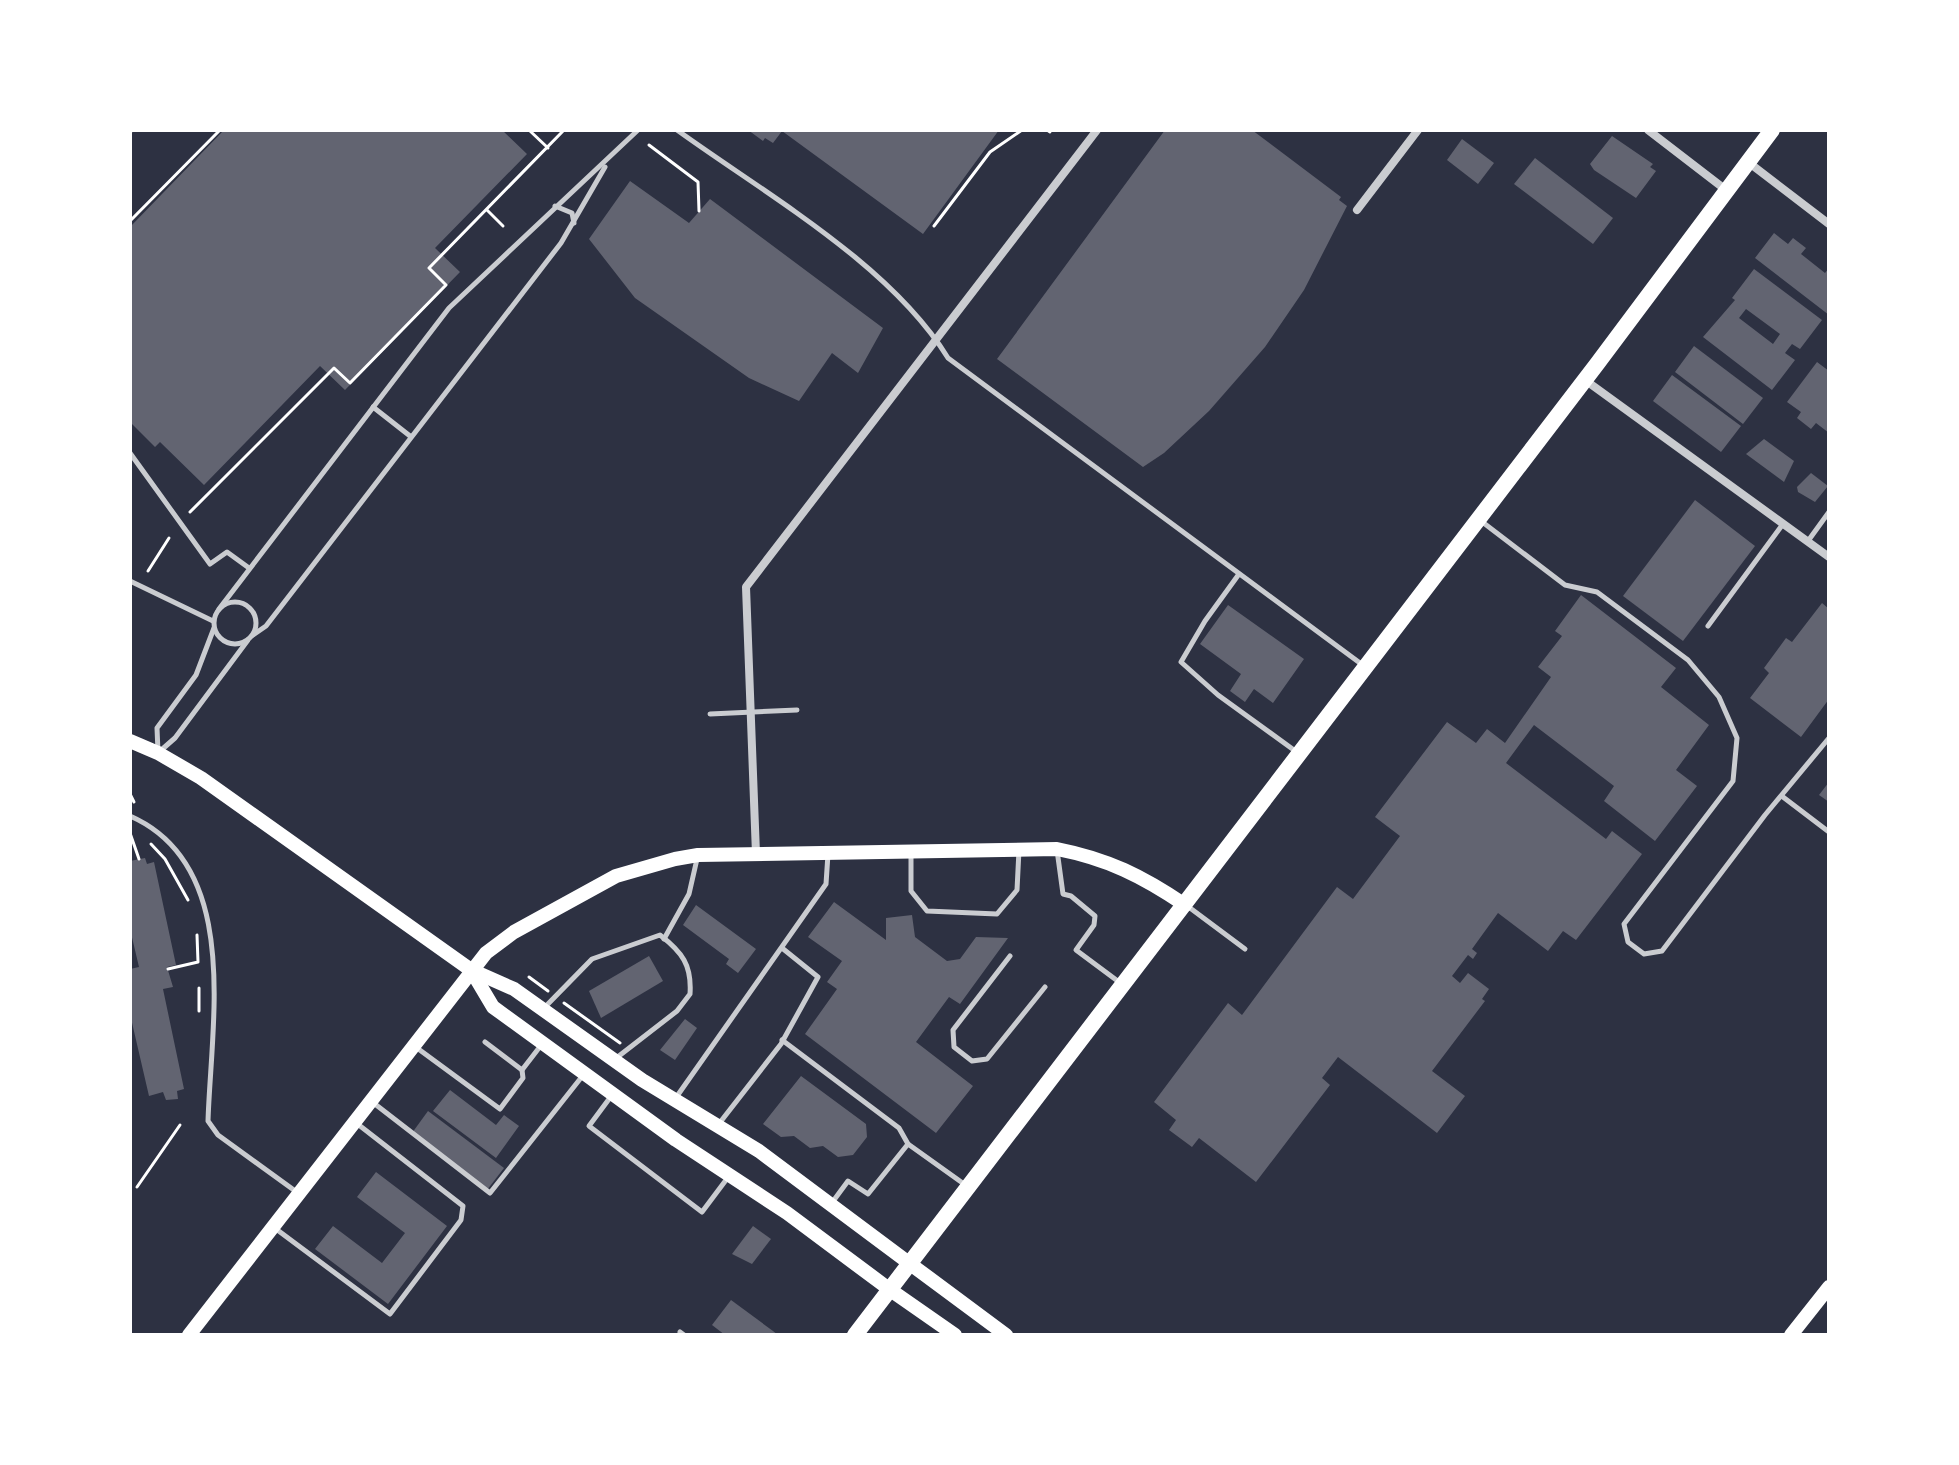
<svg xmlns="http://www.w3.org/2000/svg" width="1959" height="1465" viewBox="0 0 1959 1465" font-family="'Fira Sans Condensed',sans-serif">
	<style>
		.building { fill: #626471; fill-rule: evenodd }
		.lines { fill: none; stroke-linecap: round; stroke-linejoin: round }
		.path { stroke: #fff; stroke-width: 3 }
		.service { stroke: #caccd0; stroke-width: 5 }
		.minor { stroke: #caccd0; stroke-width: 8 }
		.secondary { stroke: #fff; stroke-width: 14 }
		.primary { stroke: #fff; stroke-width: 14 }
		.trunk { stroke: #fff; stroke-width: 16 }
	</style>
	<rect width="100%" height="100%" fill="#2d3142"/>
	<g class="building">
		<path d="M224 130H502L527 154 435 248 460 272 345 390 320 366 204 485 160 442 155 447 130 422V227Z"/>
		<path d="M748 130H999L923 234 782 131 773 143 765 138 763 141Z"/>
		<path d="M1165 130H1252L1341 197 1339 200 1347 206 1304 290 1265 347 1209 411 1164 453 1143 467 997 359Z"/>
		<path d="M1612 136 1653 164 1650 167 1656 171 1636 198 1594 170 1590 164Z"/>
		<path d="M1462 139 1494 163 1478 184 1447 160Z"/>
		<path d="M1535 158 1613 218 1593 244 1514 184Z"/>
		<path d="M630 181 689 223 710 199 883 328 858 373 832 353 799 401 749 378 635 298 589 239Z"/>
		<path d="M1774 233 1788 244 1793 238 1806 248 1801 254 1825 273 1829 268V315L1755 258Z"/>
		<path d="M1754 269 1822 320 1800 349 1792 344 1785 353 1795 360 1772 390 1703 337 1735 300 1732 298ZM1746 309 1780 334 1773 344 1739 318Z"/>
		<path d="M1694 346 1763 398 1743 424 1675 372Z"/>
		<path d="M1817 362 1829 371V433L1816 423 1811 429 1797 418 1801 412 1787 402Z"/>
		<path d="M1672 375 1741 426 1721 452 1653 401Z"/>
		<path d="M1764 439 1794 461 1784 482 1746 454Z"/>
		<path d="M1811 473 1828 486 1815 502 1798 492 1797 487Z"/>
		<path d="M1695 500 1755 546 1683 641 1623 596Z"/>
		<path d="M1581 595 1676 668 1661 687 1709 725 1676 770 1697 786 1655 841 1604 801 1614 786 1534 725 1506 763 1606 839 1612 831 1642 854 1576 940 1563 931 1548 951 1498 913 1472 949 1477 953 1473 959 1468 955 1452 976 1460 983 1468 973 1489 989 1482 999 1485 1001 1432 1071 1465 1096 1437 1133 1338 1057 1322 1078 1330 1085 1256 1182 1199 1138 1192 1147 1169 1130 1176 1120 1154 1102 1228 1003 1242 1015 1337 887 1353 899 1400 836 1375 817 1447 722 1476 743 1487 729 1505 743 1551 677 1538 667 1562 636 1555 631Z"/>
		<path d="M1822 603 1829 609V699L1801 737 1750 698 1769 673 1764 668 1786 638 1792 642Z"/>
		<path d="M1228 605 1304 659 1273 703 1254 689 1245 702 1230 691 1241 674 1200 644Z"/>
		<path d="M1829 782V802L1819 795Z"/>
		<path d="M145 858 147 864 154 862 176 965 167 967 173 987 163 989 184 1089 177 1091 178 1099 166 1100 163 1092 149 1096 130 1014V969L139 967 130 929V861Z"/>
		<path d="M834 902 886 940V918L912 915 915 937 947 961 960 959 976 937 1008 938 960 1004 949 997 916 1042 973 1086 936 1133 805 1034 837 989 827 982 842 961 808 937Z"/>
		<path d="M696 905 756 949 738 973 726 964 729 959 683 925Z"/>
		<path d="M649 956 663 981 601 1018 589 991Z"/>
		<path d="M685 1019 697 1028 675 1060 660 1050Z"/>
		<path d="M801 1076 866 1124 867 1137 853 1155 838 1157 823 1146 810 1148 794 1136 781 1137 763 1124Z"/>
		<path d="M450 1090 496 1125 504 1115 519 1126 496 1158 433 1111Z"/>
		<path d="M428 1111 504 1168 487 1190 412 1133Z"/>
		<path d="M376 1172 447 1226 388 1304 315 1249 333 1226 382 1263 405 1233 357 1197Z"/>
		<path d="M753 1226 771 1239 752 1264 732 1254Z"/>
		<path d="M731 1300 773 1331 778 1335H725L712 1325Z"/>
	</g>
	<g class="lines">
		<g class="path">
			<path d="M529 130 548 148"/>
			<path d="M1047 130 1050 132"/>
			<path d="M130 133 132 130"/>
			<path d="M649 145 698 182 699 211"/>
			<path d="M487 210 503 226"/>
			<path d="M130 221 220 130"/>
			<path d="M934 226 990 152 1022 130"/>
			<path d="M190 512 334 368 350 383 446 285 429 268 564 130"/>
			<path d="M148 571 169 538"/>
			<path d="M130 794 134 802"/>
			<path d="M130 833 139 859"/>
			<path d="M151 844 165 859 188 900"/>
			<path d="M168 969 198 962 197 935"/>
			<path d="M529 977 548 991"/>
			<path d="M199 988V1011"/>
			<path d="M564 1003 620 1043"/>
			<path d="M137 1187 180 1125"/>
		</g>
		<g class="service">
			<path d="M677 130C767 195 890 264 948 358L1364 666"/>
			<path d="M555 206 572 213 574 223"/>
			<path d="M373 407 410 436"/>
			<path d="M130 453 210 564 227 552 249 568"/>
			<path d="M1481 521 1565 585 1597 592 1688 660 1719 697 1737 738 1733 781 1624 924 1628 942 1644 954 1662 951 1765 815 1829 738"/>
			<path d="M1808 541 1829 512"/>
			<path d="M1239 574 1205 621 1181 662 1218 695 1298 753"/>
			<path d="M130 581 213 621"/>
			<circle cx="235" cy="623" r="21"/>
			<path d="M219 609 449 308 638 130"/>
			<path d="M1708 626 1783 524"/>
			<path d="M253 635 266 626 561 243 605 167"/>
			<path d="M710 714 797 710"/>
			<path d="M158 752 157 728 196 675 214 628"/>
			<path d="M159 752 175 738 248 640"/>
			<path d="M1783 797 1829 832"/>
			<path d="M130 816C242 865 211 1022 208 1121L218 1135 298 1193"/>
			<path d="M1057 850 1063 894 1071 896 1095 916 1094 925 1076 950 1119 982"/>
			<path d="M911 853V891L927 911 997 914 1017 890 1019 850"/>
			<path d="M1186 905 1245 949"/>
			<path d="M664 939 689 894 697 859"/>
			<path d="M1010 956 953 1030 954 1047 972 1061 987 1059 1045 987"/>
			<path d="M545 1007 592 959 660 935C682 952 692 965 690 994L677 1011 615 1059"/>
			<path d="M782 1040 899 1128 908 1144"/>
			<path d="M485 1042 522 1070 542 1044"/>
			<path d="M417 1048 500 1109 523 1078 522 1070"/>
			<path d="M612 1095 589 1126 702 1212 729 1176"/>
			<path d="M675 1099 826 884 828 854"/>
			<path d="M371 1101 490 1193 584 1074"/>
			<path d="M718 1125 781 1044 818 977 782 948"/>
			<path d="M831 1204 848 1181 868 1194 908 1144 964 1184"/>
			<path d="M276 1229 390 1314 461 1220 463 1206 355 1122"/>
			<path d="M680 1332 684 1335"/>
		</g>
		<g class="minor">
			<path d="M1648 130 1726 190"/>
			<path d="M1748 162 1829 224"/>
			<path d="M1357 210 1418 130"/>
			<path d="M1585 380 1829 557"/>
			<path d="M756 854 746 587 1097 130"/>
		</g>
		<g class="secondary">
			<path d="M130 741 158 753 201 778 471 970 514 989 642 1080 759 1151 909 1263"/>
			<path d="M471 970 493 1007 676 1140 787 1213 889 1289"/>
			<path d="M189 1335 486 953 514 932 616 876 675 859 698 855 1057 849C1108 859 1142 876 1185 905"/>
			<path d="M1791 1335 1829 1287"/>
		</g>
		<g class="primary">
			<path d="M909 1263 1006 1335"/>
			<path d="M889 1289 955 1335"/>
		</g>
		<path class="trunk" d="M855 1335 1597 364 1772 130"/>
	</g>
	<rect width="1959" height="1465" fill="none" stroke="#ffffff" stroke-width="264"/>
</svg>
